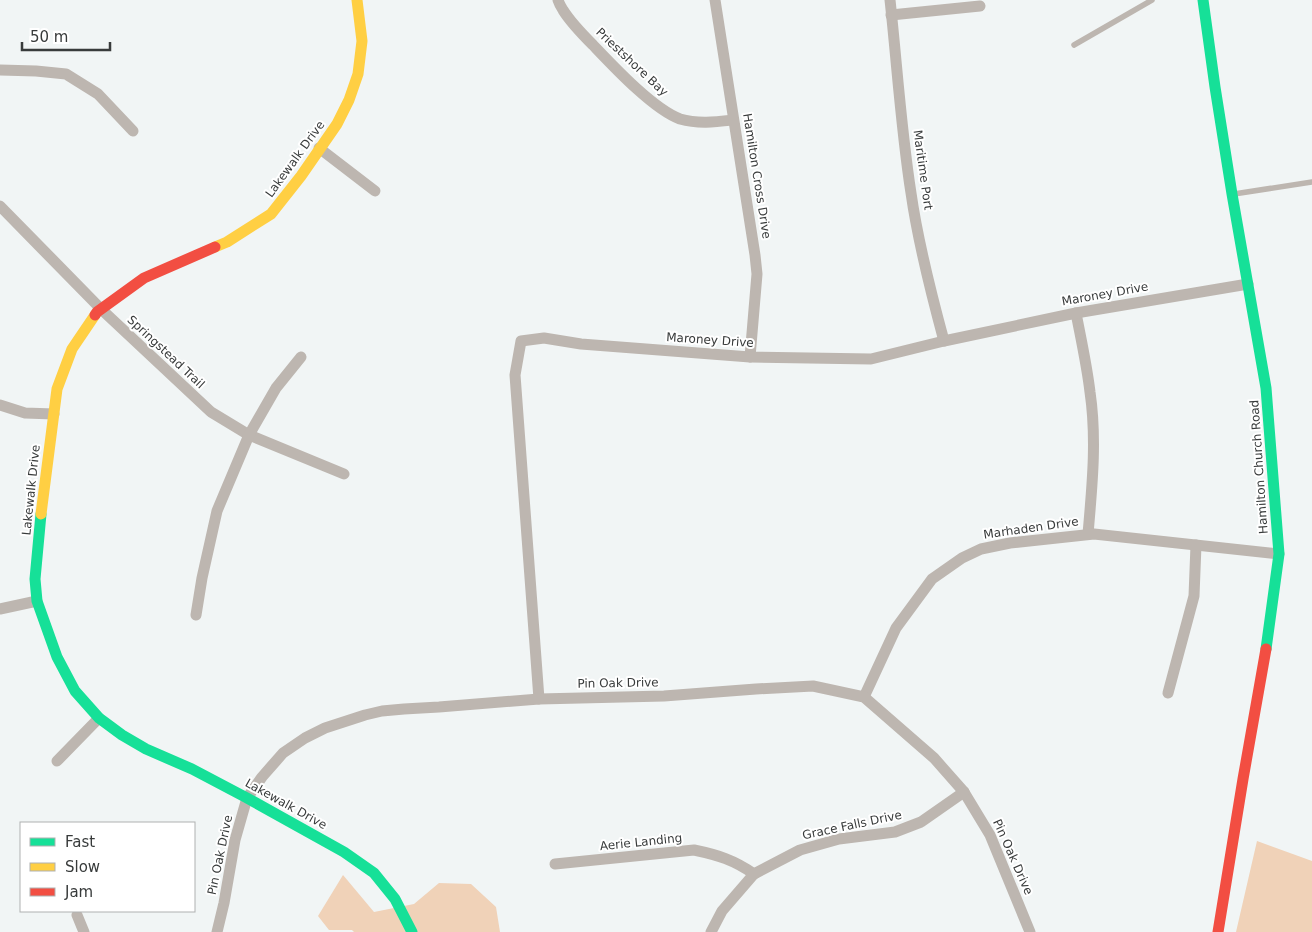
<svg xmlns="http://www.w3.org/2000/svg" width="1312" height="932" viewBox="0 0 1312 932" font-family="'DejaVu Sans',sans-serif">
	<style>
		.forest { fill: #f0d2b8 }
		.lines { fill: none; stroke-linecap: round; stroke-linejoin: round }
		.lane { stroke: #bdb6b0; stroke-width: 5.5 }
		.street { stroke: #bdb6b0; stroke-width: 11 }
		.fast { stroke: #16e098; stroke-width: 11 }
		.slow { stroke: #ffcf43; stroke-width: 11 }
		.jam { stroke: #f24e42; stroke-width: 11 }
		.labels { text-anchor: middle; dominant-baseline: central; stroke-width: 4; stroke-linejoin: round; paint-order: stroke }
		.street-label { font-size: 12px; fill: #383b3b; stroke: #fff }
	</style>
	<rect width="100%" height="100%" fill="#f1f5f5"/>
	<g class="forest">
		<path d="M1257 841 1312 861V932H1236Z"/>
		<path d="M343 875 374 912 414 904 439 883 471 884 496 907 500 932H354L352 930H329L318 916Z"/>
	</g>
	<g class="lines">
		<g class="lane">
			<path d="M1074 45 1152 0"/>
			<path d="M1234 194 1312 182"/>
		</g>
		<g class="street">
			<path d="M558 0C559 3 561 7 563 10 571 23 582 34 593 45 613 66 653 109 680 119 698 124 715 122 733 120"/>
			<path d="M715 0 755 255 757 274 750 357"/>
			<path d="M890 0C897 64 901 129 911 193 918 243 931 293 944 341"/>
			<path d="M891 15 980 6"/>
			<path d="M0 70 36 71 66 74 98 94 133 131"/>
			<path d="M319 148 375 191"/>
			<path d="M0 206 101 309 211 412 249 435 344 474"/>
			<path d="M1076 313C1081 339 1087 366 1090 392 1097 440 1092 487 1088 534"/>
			<path d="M0 405 25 413 54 414"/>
			<path d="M0 609 37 601"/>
			<path d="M196 615 202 578 217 511 249 435 276 388 301 357"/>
			<path d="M1168 693 1194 596 1196 545"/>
			<path d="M864 697 896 628 932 579 962 558 981 549 1010 543 1094 534 1279 554"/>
			<path d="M539 699 515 375 521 341 544 338 581 344 750 357 871 359 944 341 1076 313 1248 284"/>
			<path d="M57 761 99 718"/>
			<path d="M555 864 694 850C718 855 734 860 754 874"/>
			<path d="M77 915 84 932"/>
			<path d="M217 932 224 903 235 840 247 798 262 777 283 753 305 738 325 728 365 715 382 711 404 709 439 707 539 699 664 696 756 689 813 686 864 697 934 758 964 792 990 835 1030 932"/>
			<path d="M711 932 722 911 754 874 800 850 839 839 895 832 921 822 964 792"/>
		</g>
		<g class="fast">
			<path d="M1203 0 1215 87 1232 194 1266 388 1279 554 1266 649"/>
			<path d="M41 514 35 579 37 601 57 657 75 691 99 718 122 735 146 749 192 769 247 798 344 852 374 873 395 899 412 932"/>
		</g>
		<g class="slow">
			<path d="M215 247 227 242 271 214 301 176 337 124 349 100 358 74 362 41 357 0"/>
			<path d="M41 514 57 389 72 349 95 315"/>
		</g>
		<g class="jam">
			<path d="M95 315 97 312 144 278 215 247"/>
			<path d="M1218 932 1243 779 1266 649"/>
		</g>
	</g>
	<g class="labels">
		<g class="street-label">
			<text transform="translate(632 62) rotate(43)">Priestshore Bay</text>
			<text transform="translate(295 159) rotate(-54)">Lakewalk Drive</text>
			<text transform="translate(923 170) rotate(82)">Maritime Port</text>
			<text transform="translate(757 176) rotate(81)">Hamilton Cross Drive</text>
			<text transform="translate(1105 294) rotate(-10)">Maroney Drive</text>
			<text transform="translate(710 340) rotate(4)">Maroney Drive</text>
			<text transform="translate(166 352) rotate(43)">Springstead Trail</text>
			<text transform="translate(1259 467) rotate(-94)">Hamilton Church Road</text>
			<text transform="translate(31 490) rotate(-84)">Lakewalk Drive</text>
			<text transform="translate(1031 528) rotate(-8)">Marhaden Drive</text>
			<text transform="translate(618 683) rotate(-1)">Pin Oak Drive</text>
			<text transform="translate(286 804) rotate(29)">Lakewalk Drive</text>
			<text transform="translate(852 825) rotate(-12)">Grace Falls Drive</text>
			<text transform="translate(641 842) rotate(-6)">Aerie Landing</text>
			<text transform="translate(220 855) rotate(-78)">Pin Oak Drive</text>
			<text transform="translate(1013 857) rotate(66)">Pin Oak Drive</text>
		</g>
	</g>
	<rect x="20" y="822" width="175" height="90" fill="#ffffff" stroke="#afb1b1"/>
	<rect x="30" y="838" width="25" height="8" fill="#16e098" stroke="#afb1b1"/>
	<text x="65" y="847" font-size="15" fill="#383b3b">Fast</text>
	<rect x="30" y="863" width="25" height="8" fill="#ffcf43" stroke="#afb1b1"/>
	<text x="65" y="872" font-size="15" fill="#383b3b">Slow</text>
	<rect x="30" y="888" width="25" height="8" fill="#f24e42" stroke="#afb1b1"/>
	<text x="65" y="897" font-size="15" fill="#383b3b">Jam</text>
	<path d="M22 42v8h88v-8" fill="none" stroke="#383b3b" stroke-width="2.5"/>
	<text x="30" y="42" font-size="15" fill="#383b3b" stroke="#ffffff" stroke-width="4" paint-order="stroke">50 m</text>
</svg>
